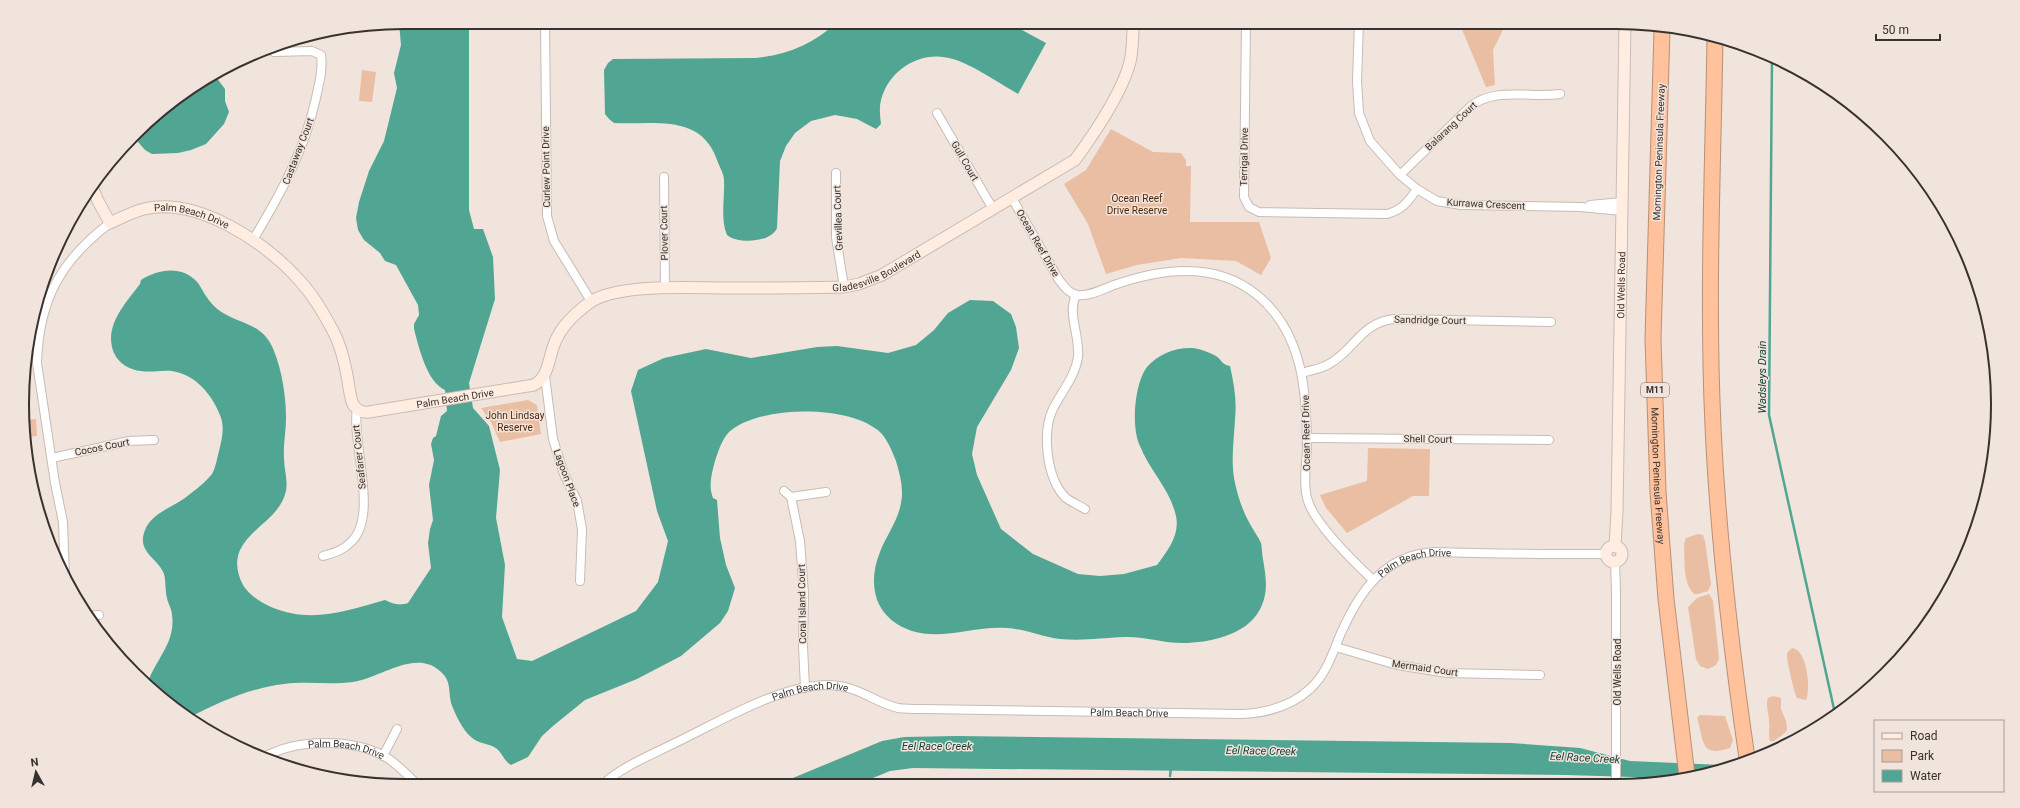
<svg xmlns="http://www.w3.org/2000/svg" width="2020" height="808" viewBox="0 0 2020 808" font-family="Roboto,sans-serif">
	<style>
		.green { fill: #eabea3 }
		.water { fill: #50a692 }
		.lines { fill: none; stroke-linecap: round; stroke-linejoin: round }
		.stream { stroke: #50a692; stroke-width: 2.5 }
		.street-casing { stroke: #c8bcb5; stroke-width: 10 }
		.secondary-casing { stroke: #c8bcb5; stroke-width: 13 }
		.highway-casing { stroke: #b99076; stroke-width: 17 }
		.street { stroke: #fff; stroke-width: 8 }
		.secondary { stroke: #ffede1; stroke-width: 11 }
		.highway { stroke: #ffc29c; stroke-width: 15 }
		.labels { text-anchor: middle; dominant-baseline: central; stroke-width: 3; stroke-linejoin: round; paint-order: stroke }
		.shield { fill: #f1e4dc; stroke: #6f6763; stroke-width: 1 }
		.shield-label { font-size: 9px; font-weight: bold; fill: #37322f }
		.street-label { font-size: 10px; fill: #37322f; stroke: #f1e4dc }
		.park-label { font-size: 10px; fill: #4e2709; stroke: #f1e4dc }
		.water-label { font-size: 11px; font-style: italic; fill: #1a4138; stroke: #f1e4dc }
		.rim { fill: none; stroke: #37322f; stroke-width: 2 }
	</style>
	<rect width="100%" height="100%" fill="#f1e4dc"/>
	<g class="green">
		<path d="M1467 22H1504V28L1493 50 1495 85 1486 87 1461 27Z"/>
		<path d="M362 70 376 72 372 102 359 101Z"/>
		<path d="M1111 129 1153 152 1181 153 1186 160V166H1191L1190 222H1259L1271 258 1261 275 1236 261 1181 258 1137 265 1106 274 1088 224 1064 184 1086 170Z"/>
		<path d="M528 400 537 405 541 434 500 442 491 422 481 408Z"/>
		<path d="M36 419 37 436 28 437 27 420Z"/>
		<path d="M1368 448 1430 449 1429 496H1413L1347 533 1326 508 1320 495 1367 481Z"/>
		<path d="M1698 534 1703 535 1705 541 1711 584 1708 591 1698 594H1694C1682 581 1685 560 1684 544L1686 538Z"/>
		<path d="M1709 594 1713 601 1719 659 1716 665 1708 669 1700 666 1696 659 1688 607 1697 598Z"/>
		<path d="M1792 648C1807 649 1811 689 1806 700L1797 698C1794 693 1786 658 1787 653Z"/>
		<path d="M1773 696 1781 698V709L1786 721 1787 728 1786 732 1774 741H1770C1768 734 1770 728 1769 721 1769 713 1765 706 1768 698Z"/>
		<path d="M1700 715 1725 716 1733 740 1730 748C1699 759 1704 738 1697 718Z"/>
		<path d="M904 779 1224 784 890 785Z"/>
	</g>
	<g class="water">
		<path d="M404 22H469V210L474 229H483L493 257 495 299 469 383 473 408 489 426 500 470 496 518 505 565 502 617 517 659 532 661 636 611 658 582 668 541 657 511 631 391 638 370 664 358 706 349 751 358 817 347 837 346 888 353 916 345 934 330 948 313 970 300 993 301 1011 314 1016 327 1019 348 1011 370 977 427 972 454 977 475 1001 529 1033 554 1078 574 1100 576 1124 574 1157 565C1168 550 1180 535 1176 516 1170 489 1150 471 1140 446 1131 428 1134 384 1147 367 1158 354 1176 347 1193 348 1200 349 1209 352 1216 356 1222 360 1222 365 1230 366 1234 384 1237 401 1235 419 1234 439 1231 458 1234 478 1237 494 1242 510 1250 524 1253 530 1258 536 1261 543 1262 547 1262 554 1263 559 1266 578 1269 593 1259 611 1246 635 1208 643 1183 643 1163 643 1144 636 1124 637 1101 638 1083 641 1060 639 1042 637 1025 629 1007 628 970 625 932 646 897 624 872 608 869 579 880 552 886 536 898 521 901 503 904 489 900 475 896 461 892 451 888 441 881 433 852 404 758 405 729 432 722 439 718 452 715 461 712 473 708 485 713 498L717 500 720 538 726 565 735 588 728 611 720 623 681 656 637 679 585 700 553 726 542 736 528 757 511 765C504 761 503 754 497 749 491 744 482 744 475 740 465 734 457 718 453 708 447 695 453 682 441 672 416 648 381 678 353 682 330 685 307 681 284 684 250 688 220 702 190 717L171 707 148 682C156 659 176 642 172 615 172 609 168 604 167 598 165 590 166 581 164 574 158 558 136 552 145 530 151 514 172 507 185 498 194 491 205 483 212 474 216 467 217 458 219 451 222 439 225 427 220 415 213 397 199 379 180 373 167 368 154 373 141 371 130 370 119 364 114 353 103 327 125 304 140 284L141 280C159 269 182 265 198 283 201 287 203 292 206 296 226 328 261 315 274 351 282 371 286 396 286 419 286 432 283 445 284 458 284 469 288 480 286 491 280 518 251 527 240 550 235 561 237 574 243 585 249 595 260 602 271 607 312 624 345 611 385 600 393 604 399 606 408 603L431 568 428 543 430 529 433 520 429 485 434 460 431 444 433 438 436 436 441 416 447 411 445 390C427 382 419 348 414 329V324L419 315 418 305 396 265 385 261 380 253 364 240 358 230 356 218 359 202 369 171 384 141 397 88 394 73 401 45 399 23Z"/>
		<path d="M837 22H1007L1046 43 1018 94C999 83 973 65 953 59 922 49 889 69 881 100 879 108 880 116 881 124L876 129 857 119 835 115 811 121 795 133 786 146 780 161 777 228C771 243 737 244 727 235 720 218 725 198 724 180 724 174 719 166 717 160 701 113 653 125 614 123L609 119 605 114 604 70 608 63 613 59 755 58C787 55 814 44 837 22Z"/>
		<path d="M213 73 225 89V101L229 112 224 124 206 144 191 150 178 153 152 154 145 150 138 142 137 136 152 117Z"/>
		<path d="M957 736 1511 743 1580 748 1630 761 1723 765 1669 782 1633 777 1566 775 913 768 890 771 856 785H776L882 741 904 737Z"/>
	</g>
	<g class="lines">
		<g class="stream">
			<path d="M1772 57 1769 415 1834 709 1833 714"/>
			<path d="M1170 776 1171 768"/>
			<path d="M1169 784V783"/>
		</g>
		<g class="street-casing">
			<g id="street">
				<path d="M545 22 547 216 554 241 591 301"/>
				<path d="M1246 22 1244 197 1249 207 1259 212 1387 214C1402 210 1408 202 1417 189"/>
				<path d="M1359 22 1357 81 1359 113 1370 141 1400 175 1417 189 1437 201 1461 205 1580 207 1622 211"/>
				<path d="M937 113 993 209"/>
				<path d="M836 173V237L844 287"/>
				<path d="M1400 175 1471 106C1496 87 1530 98 1560 94"/>
				<path d="M664 177 665 289"/>
				<path d="M1012 198 1059 280C1064 286 1068 293 1077 295 1089 297 1103 289 1114 285 1162 268 1216 261 1257 295 1304 333 1307 395 1307 450 1306 466 1303 486 1308 501 1315 524 1355 563 1373 580"/>
				<path d="M1590 205 1622 202"/>
				<path d="M253 240C281 193 304 152 316 98 319 83 323 70 321 55L312 51 274 52"/>
				<path d="M1076 295C1067 314 1080 335 1078 357 1075 378 1060 393 1052 411 1042 435 1047 480 1066 498 1071 502 1079 505 1085 509"/>
				<path d="M1302 373C1311 370 1321 369 1329 364 1355 350 1360 323 1394 319L1551 322"/>
				<path d="M545 376 553 439 564 474 577 501 582 529 580 581"/>
				<path d="M1307 438 1549 440"/>
				<path d="M52 458 129 441 154 440"/>
				<path d="M784 491 791 497 800 541 804 594 803 646 805 688"/>
				<path d="M791 497 826 492"/>
				<path d="M323 556C333 553 342 551 350 543 380 517 351 443 357 409"/>
				<path d="M1615 562 1616 591V783"/>
				<path d="M65 577 63 522 55 483 37 363C39 300 60 261 110 223"/>
				<path d="M86 616 99 615"/>
				<path d="M1336 647 1397 665 1447 673 1540 675"/>
				<path d="M383 756 397 729"/>
				<path id="s1" d="M264 757C297 739 351 738 384 756 398 764 407 775 419 786"/>
				<path id="s2" d="M602 785C621 767 651 755 675 743 719 722 781 684 830 685 859 686 873 702 898 708 906 709 915 709 923 709L1241 714C1267 713 1292 706 1311 688 1327 673 1333 652 1341 633 1360 591 1384 555 1434 552 1492 554 1549 554 1607 554"/>
			</g>
		</g>
		<g class="secondary-casing">
			<g id="secondary">
				<path id="s3" d="M93 189 98 201 110 223C121 218 132 212 144 209 198 196 266 243 300 281 313 295 323 312 332 329 341 345 345 363 348 381 349 387 350 395 352 402 355 409 361 413 369 412L534 385C551 376 548 352 558 336 565 322 577 312 589 303 616 283 692 288 726 288 765 288 804 288 844 287L859 284 882 275 1075 160C1094 134 1122 93 1130 62 1133 49 1133 35 1133 22"/>
				<circle cx="1614" cy="554" r="8"/>
				<path id="s4" d="M1615 547 1617 511 1625 23"/>
			</g>
		</g>
		<g class="highway-casing">
			<g id="highway">
				<path id="s5" d="M1662 30 1653 339 1658 492 1666 599 1687 776"/>
				<path d="M1715 38C1713 168 1707 297 1713 426 1718 538 1731 648 1747 758"/>
			</g>
		</g>
		<use href="#street" class="street"/>
		<use href="#secondary" class="secondary"/>
		<use href="#highway" class="highway"/>
	</g>
	<g class="labels">
		<rect class="shield" x="1641" y="383" width="28" height="14" rx="3"/>
		<g class="shield-label">
			<text x="1655" y="390">M11</text>
		</g>
		<g class="street-label">
			<text transform="translate(1451 126) rotate(-43)">Balarang Court</text>
			<text transform="translate(298 151) rotate(-69)">Castaway Court</text>
			<text transform="translate(1659 152) rotate(-88)">Mornington Peninsula Freeway</text>
			<text transform="translate(1244 157) rotate(-89)">Terrigal Drive</text>
			<text transform="translate(965 161) rotate(60)">Gull Court</text>
			<text transform="translate(546 167) rotate(-91)">Curlew Point Drive</text>
			<text transform="translate(1486 204) rotate(3)">Kurrawa Crescent</text>
			<text transform="translate(838 218) rotate(-92)">Grevillea Court</text>
			<text stroke="none"><textPath href="#s3" startOffset="124">Palm Beach Drive</textPath></text>
			<text transform="translate(664 233) rotate(-91)">Plover Court</text>
			<text transform="translate(1038 243) rotate(60)">Ocean Reef Drive</text>
			<text stroke="none"><textPath href="#s3" startOffset="971">Gladesville Boulevard</textPath></text>
			<text stroke="none"><textPath href="#s4" startOffset="262">Old Wells Road</textPath></text>
			<text transform="translate(1430 320) rotate(1)">Sandridge Court</text>
			<text stroke="none"><textPath href="#s3" startOffset="496">Palm Beach Drive</textPath></text>
			<text transform="translate(1306 433) rotate(-91)">Ocean Reef Drive</text>
			<text transform="translate(1428 439) rotate(1)">Shell Court</text>
			<text transform="translate(102 447) rotate(-11)">Cocos Court</text>
			<text transform="translate(359 457) rotate(-96)">Seafarer Court</text>
			<text stroke="none"><textPath href="#s5" startOffset="446">Mornington Peninsula Freeway</textPath></text>
			<text transform="translate(567 478) rotate(70)">Lagoon Place</text>
			<text stroke="none"><textPath href="#s2" startOffset="915">Palm Beach Drive</textPath></text>
			<text transform="translate(802 604) rotate(-91)">Coral Island Court</text>
			<text transform="translate(1425 668) rotate(8)">Mermaid Court</text>
			<text transform="translate(1617 672) rotate(-90)">Old Wells Road</text>
			<text stroke="none"><textPath href="#s2" startOffset="231">Palm Beach Drive</textPath></text>
			<text stroke="none"><textPath href="#s2" startOffset="555">Palm Beach Drive</textPath></text>
			<text stroke="none"><textPath href="#s1" startOffset="85">Palm Beach Drive</textPath></text>
		</g>
		<g class="park-label">
			<text x="1137" y="198">Ocean Reef<tspan x="1137" dy="12">Drive Reserve</tspan></text>
			<text x="515" y="415">John Lindsay<tspan x="515" dy="12">Reserve</tspan></text>
		</g>
		<g class="water-label">
			<text transform="translate(1762 377) rotate(-90)">Wadsleys Drain</text>
			<text x="937" y="746">Eel Race Creek</text>
			<text transform="translate(1261 751) rotate(1)">Eel Race Creek</text>
			<text transform="translate(1585 758) rotate(3)">Eel Race Creek</text>
		</g>
	</g>
	<path d="M0 0H2020V808H0ZM404 29H1616A375 375 0 0 1 1991 404V404A375 375 0 0 1 1616 779H404A375 375 0 0 1 29 404V404A375 375 0 0 1 404 29Z" fill="#f1e4dc" fill-rule="evenodd"/>
	<path class="rim" d="M404 29H1616A375 375 0 0 1 1991 404V404A375 375 0 0 1 1616 779H404A375 375 0 0 1 29 404V404A375 375 0 0 1 404 29Z"/>
	<rect x="1874" y="720" width="130" height="72" fill="#f1e4dc" stroke="#a79d97"/>
	<rect x="1882" y="733" width="20" height="6" fill="#ffede1" stroke="#a79d97"/>
	<text x="1910" y="740" font-size="12" fill="#37322f">Road</text>
	<rect x="1882" y="750" width="20" height="12" fill="#eabea3" stroke="#a79d97"/>
	<text x="1910" y="760" font-size="12" fill="#37322f">Park</text>
	<rect x="1882" y="770" width="20" height="12" fill="#50a692" stroke="#a79d97"/>
	<text x="1910" y="780" font-size="12" fill="#37322f">Water</text>
	<g transform="translate(36 772) rotate(352)" stroke="#f1e4dc" stroke-width="3" paint-order="stroke">
	<path d="M0-3L7 15L0 10L-7 15Z" fill="#37322f"/>
	<text y="-6" font-size="11" font-weight="bold" text-anchor="middle" fill="#37322f">N</text>
	</g>
	<path d="M1876 34v6h64v-6" fill="none" stroke="#37322f" stroke-width="2"/>
	<text x="1882" y="34" font-size="12" fill="#37322f" stroke="#f1e4dc" stroke-width="3" paint-order="stroke">50 m</text>
</svg>
